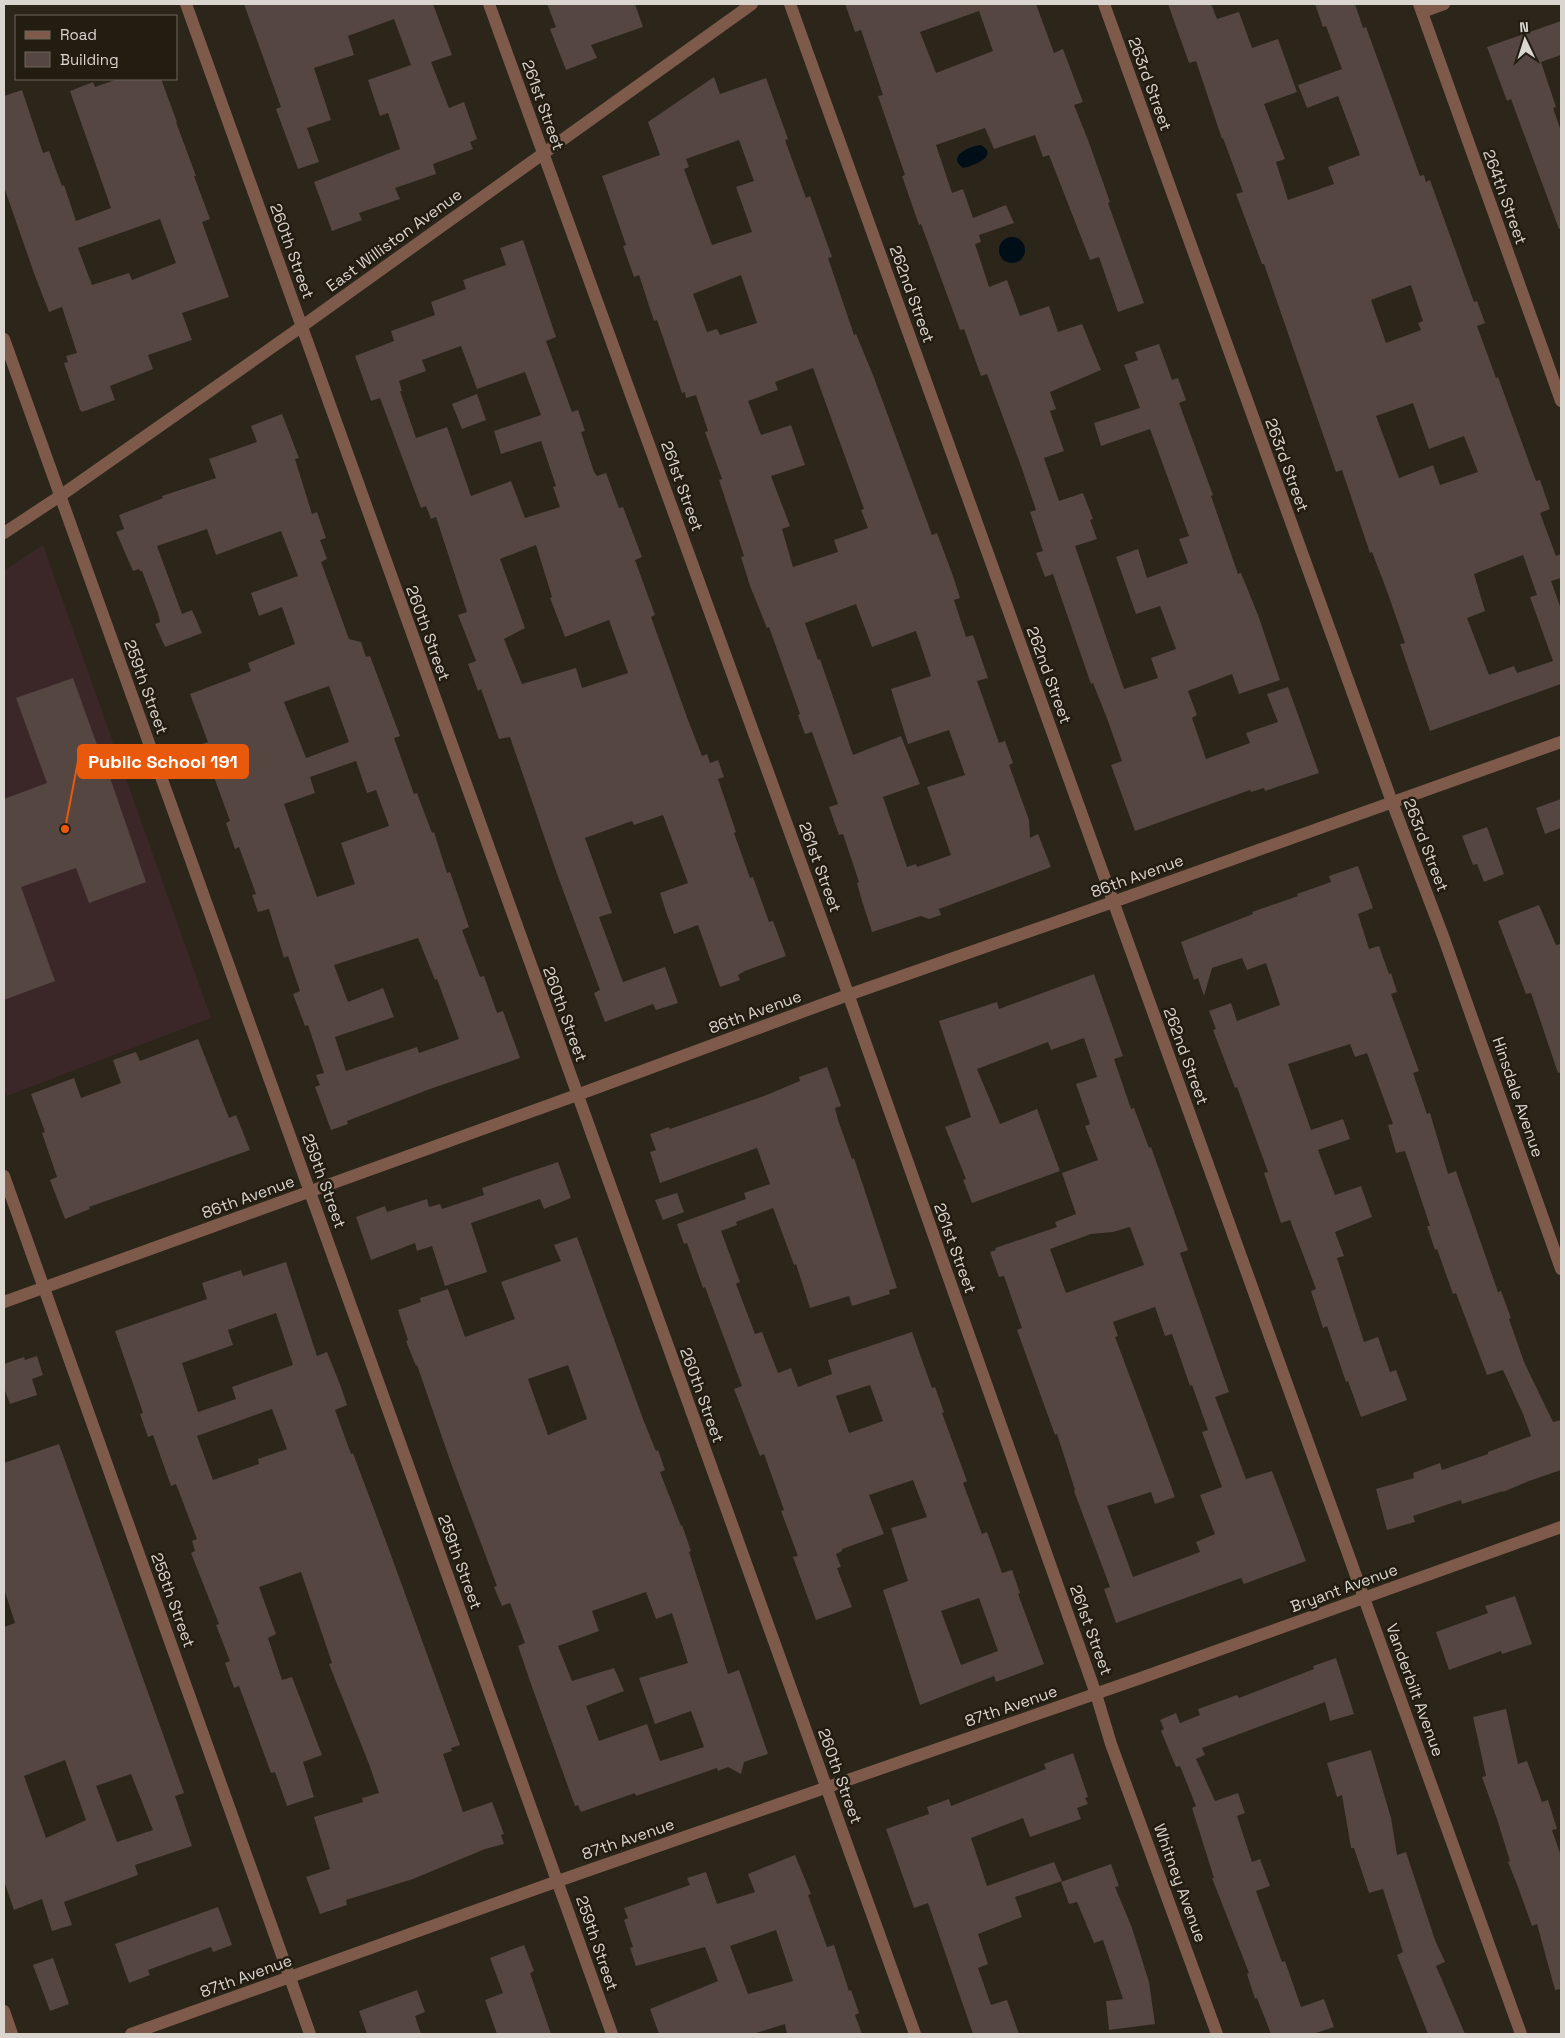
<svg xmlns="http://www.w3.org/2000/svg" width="1565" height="2038" viewBox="0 0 1565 2038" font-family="'Space Grotesk',sans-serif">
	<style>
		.education { fill: #3b2728 }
		.water { fill: #000e18 }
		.building { fill: #554641; fill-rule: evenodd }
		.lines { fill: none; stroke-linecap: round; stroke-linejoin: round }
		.minor { stroke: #7d5a4a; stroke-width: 12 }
		.labels { text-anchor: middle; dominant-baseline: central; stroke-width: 5; stroke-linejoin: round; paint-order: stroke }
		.street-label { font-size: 16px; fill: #dad6cf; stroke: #221c11 }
		.leader { fill: none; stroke: #e8590c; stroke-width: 2 }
		.callout-dot { fill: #e8590c; stroke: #221c11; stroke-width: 2 }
		.callout { fill: #e8590c; stroke: #e8590c; stroke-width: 2 }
		.callout-label { font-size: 18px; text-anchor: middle; font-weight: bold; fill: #fff }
	</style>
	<rect width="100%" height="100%" fill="#2b251a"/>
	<path class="education" d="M43 545 211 1018 7 1096 4 1088V571Z"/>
	<g class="water">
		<path d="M981 145C1000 156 973 166 963 168 946 156 970 146 981 145Z"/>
		<circle cx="1012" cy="250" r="13"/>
	</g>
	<g class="building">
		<path d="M244 4H433L452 55 431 62 449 108 464 102 477 139 470 142 473 149 433 164 436 174 395 188 400 199 359 213 362 220 332 231 314 182 400 149 388 113 380 116 368 80 411 65 394 19 348 36 354 55 314 68 331 120 307 128 319 162 298 169 276 109 281 107Z"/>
		<path d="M547 4H635L643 27 591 45 597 58 566 70 550 29 556 27Z"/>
		<path d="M845 4H1036L1054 53 1063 49 1078 89 1083 102 1074 105 1088 140 1110 202 1108 203 1144 303 1118 312 1099 257 1090 260 1049 155 1043 157 1035 135 994 149 985 128 936 145 952 193 963 189 973 218 1006 205 1014 223 979 235 981 242 975 244 989 287 1007 280 1020 316 1049 306 1058 332 1082 324 1101 370 1050 392 1056 409 1050 411 1064 451 1044 458 1059 501 1083 493 1093 519 1090 520 1097 539 1075 546 1124 689 1158 678 1151 658 1176 649 1160 606 1136 614 1116 557 1138 549 1147 578 1188 563 1179 539 1189 536 1150 429 1101 446 1094 423 1140 408 1124 365 1138 360 1135 352 1159 344 1172 380 1178 378 1186 400 1179 403 1213 495 1211 496 1238 574 1241 573 1258 615 1280 680 1239 694 1232 674 1188 691 1197 715 1192 718 1206 759 1250 743 1246 733 1278 722 1267 694 1288 687 1319 773 1265 791 1264 788 1251 792 1250 790 1135 831 1111 765 1122 761 1108 721 1093 683 1091 684 1053 574 1045 577 1036 553 1043 551 1030 512 1036 510 1021 466 987 374 981 376 964 329 960 330 921 224 919 225 902 176 905 175 878 96 883 95 861 30 855 32ZM979 11 993 51 936 73 920 32Z"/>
		<path d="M1168 4H1211L1217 19 1239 12 1252 48 1278 39 1297 92 1264 104 1285 159 1276 162 1288 200 1334 184 1328 167 1360 155 1338 96 1307 108 1298 85 1342 69 1326 26 1323 27 1315 4H1355L1363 28 1366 27 1420 176 1424 175 1426 182 1430 180 1474 302 1477 301 1485 323 1477 326 1496 378 1498 377 1536 481 1540 480 1550 509 1540 513 1556 556 1561 554V578L1551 581 1561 609V684L1430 731 1400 644 1405 643 1387 591 1372 552 1370 553 1342 470 1336 472 1264 264H1262L1236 194 1243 192 1223 138 1222 139 1196 61 1189 63ZM1411 285 1423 321 1418 323 1421 330 1386 343 1371 300ZM1413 403 1429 449 1464 436 1478 472 1440 485 1433 465 1399 478 1376 416ZM1523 555 1537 595 1530 597 1553 661 1517 673 1514 666 1489 675 1467 618 1485 611 1474 574Z"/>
		<path d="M1561 21V55L1541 62 1556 107 1553 108 1561 131V228L1559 229 1511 99 1507 101 1487 47Z"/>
		<path d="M714 77 720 94 766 78 788 139 785 140 806 198 810 196 832 257 828 258 854 335 856 334 873 375 932 535 937 533 953 576 960 598 954 600 966 637 973 635 980 655 988 678 977 681 999 743 1005 741 1013 763 1009 765 1029 820 1030 838 1038 834 1051 867 939 909 941 915 929 919 921 916 872 932 862 901 857 883 859 882 843 834 839 835 829 807 838 804 812 732 805 734 798 715 800 714 769 627 767 628 750 586 741 557 744 556 719 480 722 479 705 432 708 431 696 395 686 398 685 392 682 393 657 320 654 321 639 275 634 277 623 246 626 245 602 176 660 155 648 122ZM739 140 754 181 736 187 752 232 712 245 684 169 689 167 686 159ZM741 275 757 323 720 335 717 329 707 332 693 294ZM813 368 864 509 861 510 868 528 834 540 838 552 793 567 782 529 790 526 771 476 805 465 791 425 761 435 748 401 778 390 775 382ZM856 604 872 647 916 631 931 676 891 689 908 744 949 730 965 775 927 787 951 855 917 867 916 864 907 867 883 797 920 784 901 736 853 755 820 659 818 660 805 623Z"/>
		<path d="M118 79H161L177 122H176L196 176H194L210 219 202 222 229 297 182 313 192 340 148 355 153 369 110 386 115 400 82 412 80 410 64 363 68 362 66 356 77 353 62 307 49 312 35 276 4 187V96L22 90 43 153 49 151 62 186 64 185 76 221 111 208 70 91 93 82 95 87ZM160 219 176 263 132 280 129 273 92 285 78 248Z"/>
		<path d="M523 240 556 337 546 341 572 412 578 410 585 431 581 432 594 472 597 476 606 473 619 508 623 507 642 557 635 560 655 615 651 617 688 720 702 756 707 754 710 763 718 760 724 777 718 779 736 832 734 833 750 878 753 877 769 922 773 921 786 956 745 971 738 975 740 980 720 987 698 925 674 934 666 912 660 893 688 883 663 815 634 825 632 821 585 838 612 913 599 917 623 982 665 967 678 1003 656 1010 653 1004 605 1022 594 993 600 990 557 874 510 737 499 739 481 689 478 691 468 664 476 661 458 615 467 612 436 517 431 519 426 506 421 508 380 398 371 401 355 356 394 341 391 331 435 315 431 302 466 289 463 280 506 265 500 248ZM461 346 477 389 525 372 541 415 494 431 501 454 541 441 556 486 553 487 560 507 525 518 511 481 471 496 447 427 416 438 400 391H402L399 381 426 371 422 360ZM536 545 552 597 550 598 565 637 609 620 628 673 582 688 576 668 522 684 504 639 525 628 500 559Z"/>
		<path d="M477 394 486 420 462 429 452 404Z"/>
		<path d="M282 414 299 458 295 459 312 514 317 512 326 538 320 540 327 559 321 562 349 639 361 642 366 657 370 656 400 736 394 738 414 794 417 793 432 833 434 832 447 873 450 872 458 895 469 927 462 930 480 977 484 976 497 1013 503 1011 520 1058 430 1089 347 1121 348 1124 331 1130 315 1087 320 1085 316 1075 324 1073 308 1025 305 1026 293 994 300 991 288 956 284 958 269 909 258 912 252 895 256 894 239 847 235 849 226 823 230 821 210 766 207 767 199 745 208 742 190 694 251 671 248 663 295 644 282 607 259 616 251 593 298 576 281 531 216 555 207 529 157 546 182 614 192 610 202 633 165 647 155 624 160 622 158 613 142 571H140L139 569 133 571 116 532 124 529 119 515 163 498 162 496 216 478 209 459 257 442 251 426ZM329 686 349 742 306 758 284 702ZM356 761 367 793 376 790 389 826 341 843 355 884 317 897 284 804 315 793 310 777ZM418 938 435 980 437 979 459 1039 419 1053 417 1047 346 1071 335 1037 394 1017 383 988 348 1002 334 965Z"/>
		<path d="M73 678 105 767 106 766 146 882 89 903 76 868 21 887 55 981 4 1000V799L47 783 16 698Z"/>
		<path d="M1561 799V828L1545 834 1536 808Z"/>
		<path d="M1487 827 1504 874 1484 882 1477 864 1473 865 1462 836Z"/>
		<path d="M1358 866 1373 908 1358 914 1369 949 1379 946 1389 974 1391 973 1397 992 1391 994 1419 1071 1413 1073 1427 1114 1430 1113 1448 1174 1456 1171 1498 1292 1501 1291 1511 1318 1509 1319 1524 1362 1553 1422 1561 1420V1470L1529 1481 1503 1492V1491L1462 1504 1461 1500 1413 1516 1415 1522 1387 1530 1376 1489 1414 1478 1413 1473 1440 1463 1442 1470 1488 1454V1452L1531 1436 1523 1414 1503 1370 1487 1375 1456 1293 1453 1294 1437 1249 1435 1250 1427 1226H1430L1405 1151 1396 1153 1388 1125 1393 1124 1367 1053 1355 1057 1350 1044 1288 1064 1311 1130 1343 1119 1350 1139 1318 1150 1335 1195 1361 1186 1372 1217 1335 1232 1344 1256 1337 1258 1364 1342 1378 1337 1390 1372 1396 1370 1407 1400 1361 1417 1348 1381 1346 1382 1327 1326 1323 1328 1311 1291 1316 1289 1290 1220 1281 1223 1264 1173 1268 1172 1237 1087 1235 1088 1213 1030 1216 1029 1209 1011 1231 1003 1237 1021 1280 1005 1266 963 1247 970 1242 958 1212 968 1204 996 1198 978 1194 980 1181 942 1253 914 1252 912 1298 896 1297 894 1331 882 1329 876Z"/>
		<path d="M1539 905 1556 945 1561 944V1072L1558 1073 1531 993 1526 994 1498 921Z"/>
		<path d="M1094 974 1123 1056 1114 1059 1131 1109 1134 1108 1149 1148 1151 1147 1188 1250 1180 1253 1229 1392 1215 1397 1246 1479 1272 1471 1306 1561 1244 1584 1241 1578 1116 1623 1104 1589 1110 1587 1074 1491 1075 1490 1057 1434 1055 1435 1017 1330 1022 1328 1004 1276 999 1277 990 1252 996 1250 995 1248 1057 1227 1055 1222 1076 1214 1062 1173 1098 1160 1085 1126 1090 1124 1076 1084 1097 1077 1084 1038 1051 1050 1048 1042 977 1069 1000 1124 1037 1109 1060 1171 972 1203 963 1180 966 1179 945 1127 971 1117 939 1021 997 1002 999 1009ZM1130 1227 1144 1265 1066 1293 1050 1249 1091 1234 1113 1232ZM1155 1307 1165 1336 1172 1334 1190 1386 1192 1385 1208 1430 1202 1432 1222 1487 1200 1495 1215 1534 1196 1542 1200 1552 1133 1577 1107 1506 1151 1492 1155 1504 1175 1497 1115 1337 1118 1336 1113 1322Z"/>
		<path d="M198 1039 229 1118 236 1115 250 1150 89 1207 90 1209 65 1219 50 1180 57 1177 42 1133 45 1132 31 1094 74 1078 81 1098 121 1083 113 1060 136 1052 140 1061Z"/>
		<path d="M827 1067 841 1106 835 1108 838 1120 852 1159 854 1158 897 1288 889 1290 890 1294 852 1306 849 1296 810 1308 796 1264 794 1265 773 1208 736 1222 737 1225 721 1231 740 1282 736 1284 755 1334 762 1332 778 1373 791 1368 798 1387 832 1374 828 1360 912 1332 932 1388 935 1387 944 1412 942 1413 967 1481 963 1483 982 1534 987 1532 1002 1573 1012 1570 1020 1593 1018 1594 1044 1664 996 1682 994 1676 920 1705 883 1590 908 1581 891 1528 927 1517 913 1480 869 1495 884 1534 842 1549V1551L836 1554 841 1567 837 1568 852 1607 816 1620 793 1557 798 1556 781 1511 784 1510 764 1454 760 1456 734 1389 742 1386 705 1287 703 1288 687 1243 684 1244 677 1224 746 1199 744 1193 770 1184 757 1148 660 1183 650 1152 656 1150 650 1134 669 1127 670 1129 764 1096 800 1081 799 1077ZM870 1385 883 1421 849 1433 836 1396ZM979 1598 998 1651 961 1665 941 1611Z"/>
		<path d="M558 1162 571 1198 544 1209 540 1199 471 1223 487 1272 445 1286 432 1246 417 1251 415 1243 371 1260 356 1217 385 1206 387 1212 427 1199 429 1207 440 1204 442 1209 484 1195 482 1188Z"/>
		<path d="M677 1193 684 1212 663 1220 655 1200Z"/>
		<path d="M577 1237 643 1419 656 1451 658 1450 665 1470 660 1472 681 1526 682 1525 691 1551 689 1552 728 1674 739 1670 768 1754 744 1762 741 1774 728 1767 718 1771 717 1768 636 1796 635 1793 581 1812 578 1805 575 1806 531 1684 518 1646 525 1643 510 1603 502 1606 494 1587 497 1586 452 1466 417 1365 416 1366 406 1341 408 1340 398 1310 421 1302 420 1298 448 1289 465 1337 515 1319 501 1282 561 1261 554 1245ZM568 1365 587 1419 548 1435 528 1379ZM646 1592 656 1619 672 1613 688 1663 639 1678 655 1724 691 1711 704 1747 660 1761 647 1724 599 1741 586 1706 624 1691 614 1668 572 1681 558 1646 599 1631 592 1611Z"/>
		<path d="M286 1262 317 1356 327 1352 341 1387 347 1405 335 1410 351 1454 353 1453 391 1555 460 1745 451 1748 452 1751 443 1754 463 1812 492 1802 504 1834 501 1835 504 1844 485 1849 413 1879 346 1900 347 1905 320 1914 306 1877 330 1869 314 1817 363 1802 362 1798 379 1793 369 1764 329 1664 332 1663 301 1572 259 1587 276 1634 268 1638 282 1680 292 1677 322 1755 303 1762 314 1797 287 1806 275 1772 271 1773 239 1686 234 1688 225 1663 230 1661 216 1625 219 1624 191 1553 195 1551 192 1541 197 1539 176 1484 171 1486 153 1435 148 1437 140 1414 143 1413 115 1331 207 1299 202 1283 241 1270 243 1276ZM276 1313 293 1365 232 1387 236 1399 198 1412 182 1363 233 1345 228 1330ZM272 1409 287 1449 258 1459 259 1464 213 1480 197 1436Z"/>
		<path d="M37 1356 43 1375 32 1379 37 1395 10 1404 4 1388V1364L24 1357 25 1360Z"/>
		<path d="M59 1444 184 1793 175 1796 192 1846 135 1865 138 1875 64 1902 72 1925 52 1931 42 1899 14 1910 4 1881V1627L15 1623 4 1589V1463ZM65 1760 86 1820 46 1838 24 1776ZM131 1774 153 1830 117 1842 96 1786Z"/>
		<path d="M1515 1596 1532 1644 1502 1654 1501 1651 1449 1670 1436 1632 1488 1613 1485 1606Z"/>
		<path d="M1336 1658 1354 1714 1330 1721 1325 1702 1202 1748 1205 1755 1196 1759 1215 1801 1238 1793 1245 1813 1237 1816 1252 1862 1260 1859 1270 1886 1256 1891 1282 1962 1285 1961 1301 2007 1324 1999 1334 2027 1313 2034H1271L1257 1998 1255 1999 1247 1974 1249 1973 1212 1878H1214L1192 1808 1196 1806 1180 1766 1176 1767 1161 1731 1164 1729 1160 1720 1176 1713 1180 1723 1200 1715 1198 1709 1237 1695 1239 1698 1314 1669 1313 1666Z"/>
		<path d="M1506 1709 1518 1764 1527 1761 1542 1802 1548 1800 1557 1829 1552 1830 1561 1856V1989L1555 1990 1537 1924 1532 1926 1518 1887 1508 1862 1510 1861 1497 1819 1482 1777 1486 1776 1473 1717Z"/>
		<path d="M1371 1750 1391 1818 1397 1855 1406 1852 1435 1940 1445 1962 1436 1966 1465 2034H1428L1397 1955 1403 1952 1383 1889 1369 1893 1354 1848H1351L1342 1795 1337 1797 1327 1763Z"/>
		<path d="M1073 1753 1088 1797 1085 1798 1088 1804 1077 1808 1081 1819 1030 1837 1023 1818 971 1838 987 1886 1054 1862 1062 1881 1015 1897 1022 1917 978 1934 988 1964 978 1968 991 2005 1007 2000 1019 2034H973L928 1903 914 1908 886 1829 929 1814 927 1807 949 1799 951 1806 1046 1769 1044 1764Z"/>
		<path d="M795 1855 811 1894 808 1895 827 1947 834 1945 849 1991 851 1990 859 2013 855 2015 862 2034H787L785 2024 753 2034H659L650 2009 718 1981 705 1947 636 1966 630 1948 633 1947 624 1920 628 1918 624 1908 690 1885 687 1878 706 1872 717 1904 755 1892 748 1874ZM776 1930 793 1981 748 1994 730 1946Z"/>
		<path d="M1111 1864 1119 1886 1115 1887 1132 1928 1149 1982 1155 2024 1109 2030 1106 2001 1123 1999 1103 1940 1094 1943 1077 1902 1069 1904 1061 1882Z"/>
		<path d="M218 1907 232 1945 213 1952 211 1947 148 1970 150 1975 129 1983 115 1944Z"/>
		<path d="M524 1945 534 1971 530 1973 551 2034H497L485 2000 503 1993 490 1958Z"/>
		<path d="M53 1958 69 2004 50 2011 33 1965Z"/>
		<path d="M417 1990 425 2012 415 2016 421 2034H367L359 2011Z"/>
	</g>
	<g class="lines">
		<g class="minor">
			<path d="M186 4 915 2034"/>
			<path d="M489 4 834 954 1096 1694 1111 1744 1217 2034"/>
			<path d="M790 4 1521 2034"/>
			<path d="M1104 4 1392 802 1443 936 1561 1269"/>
			<path d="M1419 4 1561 401"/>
			<path d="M1422 12 1444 4"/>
			<path d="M4 339 612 2034"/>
			<path d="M4 533 60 496 301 327 752 4"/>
			<path d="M4 1176 310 2034"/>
			<path d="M4 1302 577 1095 848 995 1113 902 1561 742"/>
			<path d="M4 2011 12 2034"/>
			<path d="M131 2034 558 1881 1138 1679 1561 1527"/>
		</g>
	</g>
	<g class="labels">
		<g class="street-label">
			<text transform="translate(1150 84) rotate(70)">263rd Street</text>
			<text transform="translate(543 105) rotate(70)">261st Street</text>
			<text transform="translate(1505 197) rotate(70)">264th Street</text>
			<text transform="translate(394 240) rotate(-36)">East Williston Avenue</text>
			<text transform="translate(292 251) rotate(70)">260th Street</text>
			<text transform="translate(912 294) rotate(70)">262nd Street</text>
			<text transform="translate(1287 465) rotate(70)">263rd Street</text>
			<text transform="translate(682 486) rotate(70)">261st Street</text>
			<text transform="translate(428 633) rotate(70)">260th Street</text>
			<text transform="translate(1049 675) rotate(70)">262nd Street</text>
			<text transform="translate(146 687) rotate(70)">259th Street</text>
			<text transform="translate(1426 845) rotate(69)">263rd Street</text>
			<text transform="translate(820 867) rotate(70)">261st Street</text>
			<text transform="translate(1137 876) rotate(-20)">86th Avenue</text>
			<text transform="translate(755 1012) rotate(-20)">86th Avenue</text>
			<text transform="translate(565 1014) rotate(70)">260th Street</text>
			<text transform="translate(1186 1056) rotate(70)">262nd Street</text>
			<text transform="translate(1518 1097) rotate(71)">Hinsdale Avenue</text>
			<text transform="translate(324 1181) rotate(70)">259th Street</text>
			<text transform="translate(248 1197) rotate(-20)">86th Avenue</text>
			<text transform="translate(955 1248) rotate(70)">261st Street</text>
			<text transform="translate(702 1395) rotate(70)">260th Street</text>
			<text transform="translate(460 1562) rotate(70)">259th Street</text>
			<text transform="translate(1344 1588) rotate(-20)">Bryant Avenue</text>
			<text transform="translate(173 1600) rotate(70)">258th Street</text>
			<text transform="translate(1091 1630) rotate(70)">261st Street</text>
			<text transform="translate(1415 1690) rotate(70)">Vanderbilt Avenue</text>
			<text transform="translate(1011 1706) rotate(-19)">87th Avenue</text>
			<text transform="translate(840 1776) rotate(70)">260th Street</text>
			<text transform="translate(628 1839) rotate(-19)">87th Avenue</text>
			<text transform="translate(1180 1883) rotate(70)">Whitney Avenue</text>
			<text transform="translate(597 1943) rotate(71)">259th Street</text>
			<text transform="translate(246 1976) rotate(-20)">87th Avenue</text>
		</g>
	</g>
	<path class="leader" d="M65 829L78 761"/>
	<circle class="callout-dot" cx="65" cy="829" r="5"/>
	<rect class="callout" x="78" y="745" width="170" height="33" rx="5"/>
	<g class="callout-label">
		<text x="163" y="768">Public School 191</text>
	</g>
	<rect width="1565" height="2038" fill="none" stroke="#dad6cf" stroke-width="10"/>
	<rect x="15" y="15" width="162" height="65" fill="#221c11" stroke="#6c665d"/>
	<rect x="25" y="31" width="25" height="8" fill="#7d5a4a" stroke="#6c665d"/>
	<text x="60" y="40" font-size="15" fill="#dad6cf">Road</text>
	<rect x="25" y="52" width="25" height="15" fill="#554641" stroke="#6c665d"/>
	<text x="60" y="65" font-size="15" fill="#dad6cf">Building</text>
	<g transform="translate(1525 40) rotate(356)" stroke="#221c11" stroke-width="4" paint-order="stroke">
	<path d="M0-4L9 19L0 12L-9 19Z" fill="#dad6cf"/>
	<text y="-8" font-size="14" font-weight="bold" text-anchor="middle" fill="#dad6cf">N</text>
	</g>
</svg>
